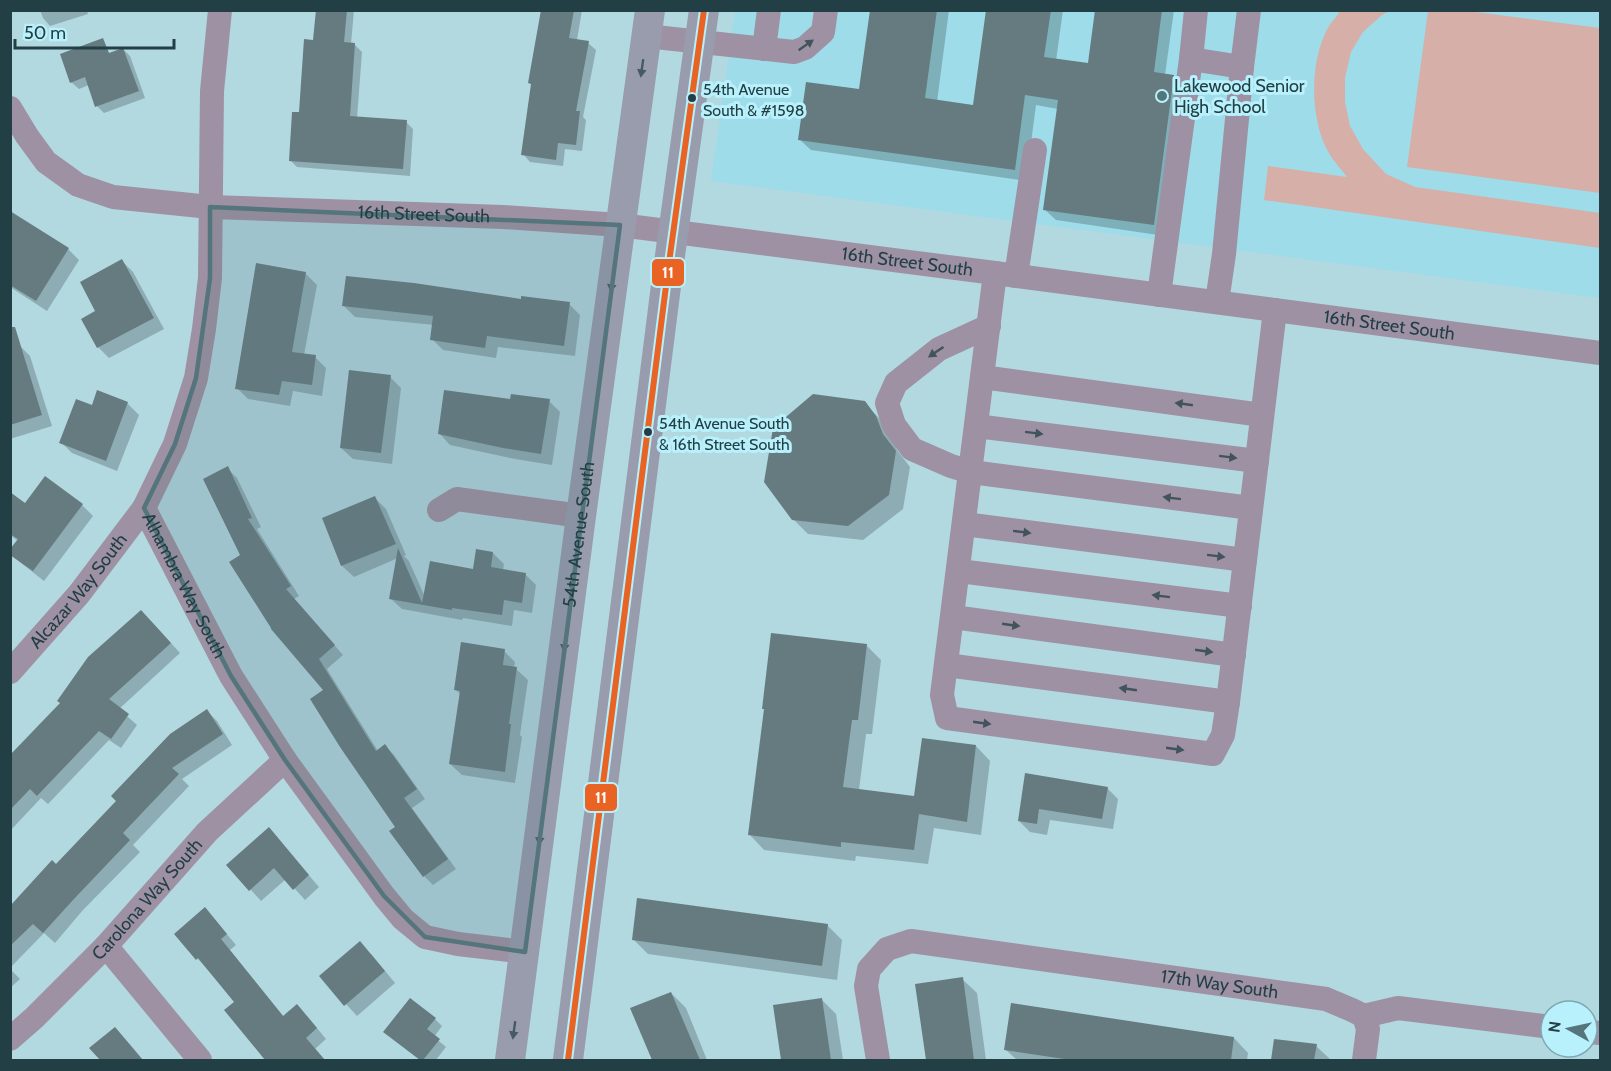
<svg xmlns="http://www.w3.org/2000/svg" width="1611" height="1071" viewBox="0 0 1611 1071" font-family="Cabin,sans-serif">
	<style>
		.built { fill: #9edce9 }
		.green { fill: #d6afa8 }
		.shadow { fill: #0003 }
		.building { fill: #657b80 }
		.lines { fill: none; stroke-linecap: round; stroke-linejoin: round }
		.minor { stroke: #9e91a3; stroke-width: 24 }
		.major { stroke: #989cad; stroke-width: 30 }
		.bus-1-casing { stroke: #b8f0fb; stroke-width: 10 }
		.bus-1 { stroke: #e86324; stroke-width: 6 }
		.oneway { fill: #41545c }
		.oneway2 { fill: #455b64 }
		.marked { fill: #54757b; fill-opacity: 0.2; stroke: #54757b; stroke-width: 4.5; stroke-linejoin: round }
		.poi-dot { fill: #54757b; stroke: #b8f0fb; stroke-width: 2 }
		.bus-dot { fill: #223f45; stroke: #b8f0fb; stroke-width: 2 }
		.labels { text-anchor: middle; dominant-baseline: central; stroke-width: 6; stroke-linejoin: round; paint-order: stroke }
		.bus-label { font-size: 16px; fill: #223f45; stroke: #b8f0fb; text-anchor: start }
		.poi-label { font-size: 18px; fill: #223f45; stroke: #b8f0fb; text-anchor: start }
		.street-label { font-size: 18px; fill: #223f45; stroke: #b8f0fb }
		.line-badge { stroke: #b8f0fb; stroke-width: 2 }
		.badge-label { font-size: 16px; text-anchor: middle; font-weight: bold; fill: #fff }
	</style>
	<rect width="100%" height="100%" fill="#b2d8e0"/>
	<path class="built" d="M735 11H1600V298L711 181Z"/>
	<g class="green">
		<path d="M1340 11H1389L1382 15 1363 32 1351 52 1345 78V102L1350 126 1363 149 1386 174 1415 187 1600 213V248L1264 200 1268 166 1347 177C1342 170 1335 163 1330 155 1309 121 1309 60 1329 26 1333 20 1337 16 1340 11Z"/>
		<path d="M1428 11H1468L1600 28V193L1407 167Z"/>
	</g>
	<g class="shadow">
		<path d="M40 10H87L88 14 50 26 43 18Z"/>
		<path d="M317 10H354L351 44H354L362 52 357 118 406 122 413 129 410 176 297 167 290 160 314 42Z"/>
		<path d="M539 10H582L577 40 588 43 596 50 583 117 586 120 582 151 565 149 563 166 530 162 523 154 542 14Z"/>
		<path d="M872 10H949L937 102 974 107 988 10H1063L1056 61 1089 65 1097 10H1174L1165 75 1174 76 1185 87 1165 236 1056 220 1044 209 1058 109 1036 105 1026 181 811 150 799 139 861 91Z"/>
		<path d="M123 49 130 56 145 98 104 113 97 106 89 85 79 89 71 82 103 64Z"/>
		<path d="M11 213 68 249 79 260 47 311 10 287Z"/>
		<path d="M122 261 133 272 164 329 109 358 98 347V312Z"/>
		<path d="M257 265 306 274 317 285 304 355 315 357 326 368 322 396 293 391 290 406 248 399 237 388Z"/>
		<path d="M522 301 569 304 580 315 575 356 498 347 496 358 443 350 432 339 434 325 355 317 344 306Z"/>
		<path d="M19 345 30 356 52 426 10 439V348Z"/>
		<path d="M390 377 401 388 392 464 353 459 341 448Z"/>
		<path d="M98 392 128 404 139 415 117 471 72 453 61 442 92 407Z"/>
		<path d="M511 401H549L560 412 552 465 515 459 450 445 439 433Z"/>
		<path d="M864 403 879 418 890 432 897 450 910 467 903 509 863 540 808 534 793 519Z"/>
		<path d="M227 468 237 478 261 527 257 529 299 596 294 599 343 655 327 669 378 751 385 746 394 755 425 799 412 808 456 869 433 885 424 876 326 691 242 556Z"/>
		<path d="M375 498 386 509 406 555 404 556 409 561 425 597 474 570 493 553 504 564 503 570 525 574 536 585 532 613 514 610 512 626 463 618 462 620 402 609 390 598 398 558 354 577 342 566 324 519Z"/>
		<path d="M10 500 26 505H82L93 516 44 581 21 563 10 553 18 541 10 535Z"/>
		<path d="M151 621 180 653 119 709 137 725 121 748 109 740 48 804 41 798 10 831V758Z"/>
		<path d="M866 645 881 660 872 734H866L859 790 916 797 976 746 990 761 981 835 934 828 928 864 856 856 855 861 764 850 750 835Z"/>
		<path d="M504 651 515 662 514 668 516 669 528 680 520 735 522 737 515 783 462 775 450 764 461 695 455 689Z"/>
		<path d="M207 711 217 721 232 745 182 779 189 786 133 845 140 852 83 910 55 943 44 933 10 968V908L56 866Z"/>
		<path d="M1027 775 1107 788 1118 799 1113 829 1050 820 1047 835 1030 832 1019 821Z"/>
		<path d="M269 829 319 887 305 900 286 879 261 901 228 865Z"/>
		<path d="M215 920 236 945 230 950 284 1017 307 1016 326 1039 315 1049 324 1060H267L226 1010 236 1002 176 934Z"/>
		<path d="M827 925 842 940 837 980 648 954 633 939Z"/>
		<path d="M371 954 395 983 357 1016 321 977Z"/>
		<path d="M10 969 20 979 10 988Z"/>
		<path d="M962 979 977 993 986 1060H928L917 985Z"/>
		<path d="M671 993 686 1008 707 1060H653L632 1009Z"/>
		<path d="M821 999 836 1014 843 1060H783L774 1006Z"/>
		<path d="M435 1019 442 1026 434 1037 446 1047 436 1060H420L385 1032Z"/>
		<path d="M122 1036 142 1060H102L91 1048Z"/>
		<path d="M1234 1038 1248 1053 1247 1060H1017L1006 1050Z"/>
		<path d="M1275 1041 1316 1046 1331 1060H1272Z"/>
	</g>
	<g class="building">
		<path d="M316 10H347L344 42 355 43 350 116 407 120 403 169 289 161 292 112H299L304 39 313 40Z"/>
		<path d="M541 10H574L569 38 589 41 576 111H580L576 145 558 143 556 160 521 155 531 84 528 83Z"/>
		<path d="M870 10H937L925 98 973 105 986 10H1051L1044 57 1088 63 1095 10H1162L1154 72 1174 75 1154 225 1043 210 1058 100 1025 95 1015 170 798 140 806 82 859 89Z"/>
		<path d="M103 38 109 53 123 48 139 91 95 107 85 77 70 83 60 54Z"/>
		<path d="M10 211 69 248 36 301 10 285Z"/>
		<path d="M122 259 154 318 97 348 81 319 95 311 80 282Z"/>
		<path d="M256 263 306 272 292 352 316 355 312 385 282 381 279 395 235 389Z"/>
		<path d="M346 276 414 283 521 299V296L570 302 564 346 487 336 485 348 430 340 433 316 342 306Z"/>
		<path d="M10 327H15L42 415 10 425Z"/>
		<path d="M349 370 391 375 381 453 340 448Z"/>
		<path d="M97 390 128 402 106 461 59 443 76 399 92 405Z"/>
		<path d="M444 390 510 399 511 394 550 399 541 454 503 448 438 434Z"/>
		<path d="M813 394 865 401 876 416 883 434 896 451 889 495 848 526 792 520 764 482 773 428Z"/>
		<path d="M228 466 252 518 248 519 291 586 286 589 335 645 319 659 376 751 385 744 417 789 404 798 448 859 423 877 389 831 395 827 340 747 310 699 323 690 271 629V628L229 562 240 555 203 479Z"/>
		<path d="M45 476 83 504 33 571 10 555V549L18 539 10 534V492L25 503Z"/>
		<path d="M375 496 396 544 341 566 322 518Z"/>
		<path d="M398 548 422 603 430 561 473 569 476 549 493 552 491 567 526 573 522 603 504 600 502 615 452 608V610L389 599Z"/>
		<path d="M141 610 171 643 109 699 129 714 111 739 99 731 37 796 30 789 10 810V755L60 703 57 701 88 657Z"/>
		<path d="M771 633 867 644 858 720H852L843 787 914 796 922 738 976 745 967 822 919 814 914 850 841 842V847L748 835 764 709H762Z"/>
		<path d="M461 642 505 649 503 665 517 667 509 724H511L505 772 449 764 460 691 454 690Z"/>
		<path d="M207 709 223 734 172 768 179 774 123 833 130 840 73 900 43 933 33 924 10 946V906L52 860 56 864 116 801 111 796 170 734Z"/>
		<path d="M1025 773 1108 787 1102 819 1039 809 1037 824 1018 821Z"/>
		<path d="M269 827 309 875 293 890 274 868 249 891 226 865Z"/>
		<path d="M637 898 828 924 822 966 632 940Z"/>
		<path d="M205 907 227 934 221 939 283 1016 297 1004 317 1028 306 1038 325 1060H265L224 1010 234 1002 198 958 196 960 174 934Z"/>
		<path d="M360 941 385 971 344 1006 319 976Z"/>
		<path d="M963 977 974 1060H926L915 984Z"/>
		<path d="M671 992 700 1060H652L630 1008Z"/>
		<path d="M410 998 436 1018 427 1029 440 1039 423 1060H420L383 1032Z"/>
		<path d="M822 998 831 1060H781L773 1005Z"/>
		<path d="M1011 1003 1234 1037 1231 1060H1071L1004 1050Z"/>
		<path d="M115 1027 143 1060H100L89 1048Z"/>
		<path d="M1274 1039 1317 1044 1314 1060H1271Z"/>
	</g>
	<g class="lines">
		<g class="minor">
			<path id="s1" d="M220 10 212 91 210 278 204 329 196 378 175 444 144 508 231 676 285 760 384 896 403 919 425 937 458 944 525 952"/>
			<path d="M646 36 794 52 805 48 823 32 826 10"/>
			<path d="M764 49 769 10"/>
			<path d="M1191 59 1196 10"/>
			<path d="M1242 67 1249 10"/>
			<path id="s2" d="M10 108 27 136 46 162 78 185 113 197 210 207 503 217 620 225 995 273 1600 353"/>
			<path d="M995 273 942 695 947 718 1213 754 1223 735 1228 702 1275 310"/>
			<path d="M1016 276 1035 150"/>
			<path d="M1159 295 1191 59 1242 67 1224 254 1217 302"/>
			<path d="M989 326 939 349 896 383 887 403 894 425 912 449 951 466 971 472 1251 508"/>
			<path d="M982 377 1262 415"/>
			<path d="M976 426 1257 461"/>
			<path d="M439 510 457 499 581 516"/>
			<path d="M964 524 1245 560"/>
			<path d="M959 571 1240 606"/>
			<path d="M953 617 1234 655"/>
			<path d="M946 665 1228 702"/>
			<path id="s3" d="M10 672 79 594 144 508"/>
			<path d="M106 946 200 1060"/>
			<path d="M1587 1032 1600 1033"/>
			<path id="s4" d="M10 1039 34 1018 106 946 207 832 285 760"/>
			<path id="s5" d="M878 1060 866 986 869 969 887 949 911 941 1326 999 1352 1010 1364 1016 1398 1008 1551 1027"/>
			<path d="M1364 1060 1368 1029 1364 1016"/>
		</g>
		<g class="major">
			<path id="s6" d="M510 1060 581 516 650 10"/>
			<path d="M568 1060 668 270 704 10"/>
		</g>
		<g class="bus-1-casing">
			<path id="bus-1" d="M568 1060 668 270 704 10"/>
		</g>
		<use href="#bus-1" class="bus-1"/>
	</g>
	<defs><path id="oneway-solid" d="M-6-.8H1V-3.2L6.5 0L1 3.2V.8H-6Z" transform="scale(1.5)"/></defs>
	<g class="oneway">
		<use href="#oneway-solid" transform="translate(806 45) rotate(-35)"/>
		<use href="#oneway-solid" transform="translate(936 352) rotate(146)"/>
		<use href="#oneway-solid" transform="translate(1184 404) rotate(-172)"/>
		<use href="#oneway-solid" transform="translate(1034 433) rotate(7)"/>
		<use href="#oneway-solid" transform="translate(1228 457) rotate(7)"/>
		<use href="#oneway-solid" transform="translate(1172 498) rotate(-173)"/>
		<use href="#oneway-solid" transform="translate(1022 532) rotate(7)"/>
		<use href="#oneway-solid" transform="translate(1216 556) rotate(7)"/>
		<use href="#oneway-solid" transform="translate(1161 596) rotate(-173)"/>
		<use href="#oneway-solid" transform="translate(1011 625) rotate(8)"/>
		<use href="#oneway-solid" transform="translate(1204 651) rotate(8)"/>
		<use href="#oneway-solid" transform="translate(1128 689) rotate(-172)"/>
		<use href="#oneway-solid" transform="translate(982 723) rotate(8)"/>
		<use href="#oneway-solid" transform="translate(1175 749) rotate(8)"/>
	</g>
	<g class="oneway2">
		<use href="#oneway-solid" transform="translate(642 68) rotate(98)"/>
		<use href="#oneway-solid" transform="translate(612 283) rotate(98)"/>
		<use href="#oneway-solid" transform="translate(565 643) rotate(97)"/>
		<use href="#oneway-solid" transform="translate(540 836) rotate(97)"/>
		<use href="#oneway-solid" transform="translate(514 1030) rotate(98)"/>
	</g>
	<path class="marked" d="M210 207 620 225 525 952 425 937 384 896 285 760 231 676 144 508 175 444 196 378 210 278Z"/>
	<circle class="poi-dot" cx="1162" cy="96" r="6"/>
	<g class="bus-dot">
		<circle cx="692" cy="98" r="5"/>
		<circle cx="648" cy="432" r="5"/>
	</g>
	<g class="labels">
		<g class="bus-label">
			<text x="703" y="89">54th Avenue<tspan x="703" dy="21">South &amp; #1598</tspan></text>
			<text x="659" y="423">54th Avenue South<tspan x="659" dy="21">&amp; 16th Street South</tspan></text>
		</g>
		<g class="poi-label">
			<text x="1174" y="86">Lakewood Senior<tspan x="1174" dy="21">High School</tspan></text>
		</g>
		<g class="street-label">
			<text stroke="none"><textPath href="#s2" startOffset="453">16th Street South</textPath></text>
			<text stroke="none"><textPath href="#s2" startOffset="939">16th Street South</textPath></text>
			<text stroke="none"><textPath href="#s2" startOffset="1425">16th Street South</textPath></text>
			<text stroke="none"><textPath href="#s6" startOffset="530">54th Avenue South</textPath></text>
			<text stroke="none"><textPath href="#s1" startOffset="597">Alhambra Way South</textPath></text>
			<text stroke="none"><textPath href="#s3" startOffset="106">Alcazar Way South</textPath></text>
			<text stroke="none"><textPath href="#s4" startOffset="196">Carolona Way South</textPath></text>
			<text stroke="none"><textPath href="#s5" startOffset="456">17th Way South</textPath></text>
		</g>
	</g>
	<g class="line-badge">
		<rect x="651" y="258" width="34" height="29" rx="6" fill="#e86324"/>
		<rect x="584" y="783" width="34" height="29" rx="6" fill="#e86324"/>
	</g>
	<g class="badge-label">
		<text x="668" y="278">11</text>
		<text x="601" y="803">11</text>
	</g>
	<rect width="1611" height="1071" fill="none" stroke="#223f45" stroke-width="24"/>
	<g transform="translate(1569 1029) rotate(278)"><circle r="28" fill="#b8f0fb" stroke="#7ca9b2" stroke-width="1.5"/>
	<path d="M0-4.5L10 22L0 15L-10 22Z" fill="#54757b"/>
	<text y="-9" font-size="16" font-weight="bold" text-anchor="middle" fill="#223f45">N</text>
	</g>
	<path d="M15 39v9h159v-9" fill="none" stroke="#223f45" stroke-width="3"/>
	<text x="24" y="39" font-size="18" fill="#223f45" stroke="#b8f0fb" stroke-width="4.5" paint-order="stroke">50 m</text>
</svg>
